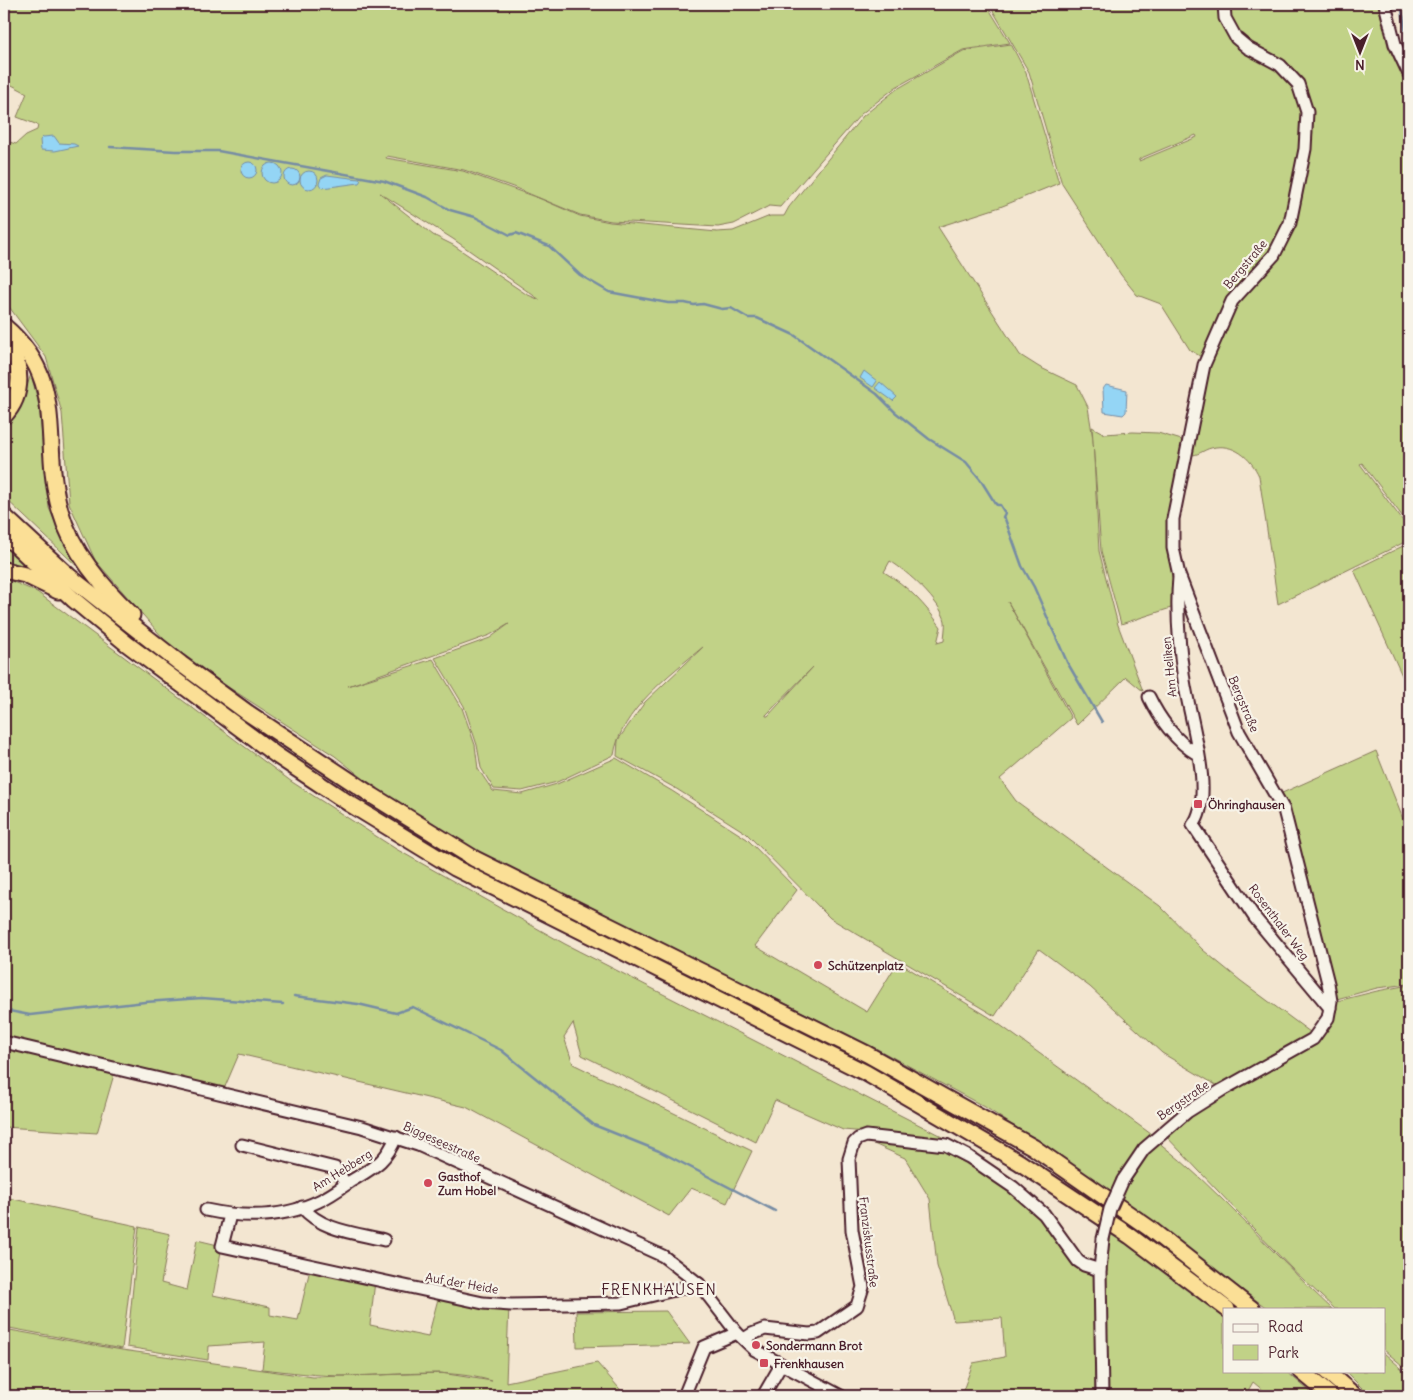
<svg xmlns="http://www.w3.org/2000/svg" width="1413" height="1400" viewBox="0 0 1413 1400" font-family="Delius,sans-serif">
	<style>
		.green { fill: #c1d287; stroke: #867859; fill-rule: evenodd }
		.water { fill: #94d5f5; stroke: #768ca4 }
		.lines { fill: none; stroke-linecap: round; stroke-linejoin: round }
		.stream { stroke: #768ca4; stroke-width: 2.5 }
		.minor-casing { stroke: #4a1f2b; stroke-width: 15 }
		.highway-casing { stroke: #4a1f2b; stroke-width: 19 }
		.minor { stroke: #f7f3e8; stroke-width: 11 }
		.highway { stroke: #fbdf96; stroke-width: 15 }
		.minor-bridge-casing { stroke: #4a1f2b; stroke-width: 15; stroke-linecap: butt }
		.minor-bridge { stroke: #f7f3e8; stroke-width: 11 }
		.poi-dot { fill: #d1495b; stroke: #f7f3e8; stroke-width: 2 }
		.labels { text-anchor: middle; dominant-baseline: central; stroke-width: 4.5; stroke-linejoin: round; paint-order: stroke }
		.street-label { font-size: 12px; fill: #4a1f2b; stroke: #f7f3e8 }
		.poi-label { font-size: 12px; font-weight: bold; fill: #4a1f2b; stroke: #f7f3e8; text-anchor: start }
		.quarter-label { font-size: 15px; letter-spacing: 1px; fill: #4a1f2b; stroke: #f7f3e8 }
	</style>
	<rect width="100%" height="100%" fill="#f3e6d1"/>
	<filter id="ink" filterUnits="userSpaceOnUse"><feTurbulence type="fractalNoise" baseFrequency=".02" numOctaves="2"/><feDisplacementMap in="SourceGraphic" scale="10" xChannelSelector="R" yChannelSelector="G"/><feConvolveMatrix kernelMatrix="1 2 1 2 8 2 1 2 1" color-interpolation-filters="sRGB"/></filter>
	<g filter="url(#ink)">
		<g class="green">
			<path d="M4 4H986L1010 43 963 50 896 87 861 114 780 207 769 206 734 224 718 227 611 221 580 215 513 187 464 170 387 156 386 158 463 171 541 199 580 216 610 222 717 232 733 231 770 216H784L789 207 863 116 897 89 963 51 1011 44 1026 73 1059 183 1000 207 938 227 1020 355 1039 367 1077 385 1088 407 1093 439 1099 551 1118 625 1143 691 1126 677 1077 725 1008 602 1071 718 1000 779 1016 801 1160 906 1203 950 1241 981 1314 1035 1221 1088 1162 1053 1090 987 1039 949 995 1016 830 918 746 833 675 788 617 756 618 740 645 702 703 647C670 674 620 712 614 755L557 782 522 791 494 789 481 768 477 745 464 706 435 658 490 638 509 624 490 635 348 686 433 659 462 708 475 745 478 769 493 791 522 794 557 784 616 758 672 791 747 839 797 890 755 946 867 1012 898 962 989 1017 1151 1134 1140 1145 1112 1192 985 1107 877 1049 483 854 379 791 335 756 177 654 95 560 69 503 62 413 46 357 4 300V142L6 141 16 144 26 135 37 130 38 125 17 117 27 93 6 82 4 76ZM380 193 453 239 540 300 526 294 453 245 433 235ZM890 561C907 571 941 602 945 621 946 627 944 635 944 641L937 643 941 627C925 605 908 586 884 572ZM813 667 768 716H766V715Z"/>
			<path d="M989 4H1378L1388 46 1409 88V525L1362 463 1360 464 1409 529V540L1278 604 1259 476C1251 458 1233 442 1211 448 1203 450 1198 456 1189 455L1208 367 1234 303 1252 280 1249 279 1232 297 1203 358 1190 350 1161 304 1137 295 1121 275 1062 184 1029 72ZM1196 135 1197 137 1139 161V159Z"/>
			<path d="M31 374 39 405 49 508 65 544 83 572 4 497V426L20 407Z"/>
			<path d="M1092 427 1105 434 1133 432 1158 433 1185 441 1170 533 1174 607 1121 624 1101 551Z"/>
			<path d="M1409 543V691L1354 570Z"/>
			<path d="M4 544 38 577 4 563Z"/>
			<path d="M4 578 37 592 292 782 396 849 565 944 947 1139 843 1130 775 1100 756 1142 582 1055 573 1023 564 1037 573 1064 752 1151 727 1203 691 1188 669 1216 466 1107 239 1054 224 1089 4 1037Z"/>
			<path d="M1376 751 1409 834V984L1377 988 1333 1000 1280 794Z"/>
			<path d="M1409 985V1371L1384 1350V1309H1335L1291 1268 1164 1134 1188 1116 1315 1041 1333 1002 1377 991Z"/>
			<path d="M4 1045 115 1071 97 1133 4 1127Z"/>
			<path d="M865 1140C890 1143 917 1143 941 1150 974 1159 1022 1199 1045 1224 1062 1242 1072 1265 1094 1276L1095 1396H961L973 1363 1005 1357 1002 1318 954 1321 937 1266 930 1199 905 1158Z"/>
			<path d="M1157 1141C1221 1191 1272 1254 1332 1309H1268L1120 1199 1129 1176Z"/>
			<path d="M4 1197 137 1226 122 1349 4 1327Z"/>
			<path d="M139 1227 170 1234 161 1283 187 1290 197 1240 222 1246 213 1295 270 1307V1315L298 1320 311 1265 375 1281 370 1325 428 1337 439 1295 509 1305 506 1382 597 1363 626 1396H4V1329L122 1350 313 1377 441 1373 492 1381C444 1367 395 1376 346 1376 318 1376 290 1372 262 1369L265 1342 209 1346 208 1360 127 1347Z"/>
			<path d="M1109 1228 1224 1315V1371H1286L1315 1396H1270L1253 1382 1245 1396H1103L1102 1270Z"/>
			<path d="M666 1311 690 1344 577 1347 576 1312Z"/>
			<path d="M1384 1353 1409 1375V1396H1370L1345 1371H1384Z"/>
		</g>
		<g class="water">
			<path d="M54 136 59 143 74 144 78 146 55 151 41 150 40 140 43 137Z"/>
			<circle cx="249" cy="170" r="8"/>
			<circle cx="272" cy="173" r="10"/>
			<circle cx="292" cy="177" r="8"/>
			<circle cx="309" cy="180" r="9"/>
			<path d="M327 175 359 179 361 180 359 183 322 188 319 184 321 178Z"/>
			<path d="M864 371 877 381 873 387 860 378Z"/>
			<path d="M880 382 897 397 893 401 875 388Z"/>
			<path d="M1106 385 1127 390 1126 412 1123 415 1104 412 1103 389Z"/>
		</g>
		<g class="lines">
			<g class="stream">
				<path d="M1401 4 1409 51"/>
				<path d="M110 147 175 151H218L384 181 427 197 450 210 475 217 510 235 516 233 549 246 580 275 609 292 668 303H685L694 305 703 304 722 309 731 308 748 318H757L794 335 877 394 895 412 929 439 966 462 980 479 995 503 997 505H1000L1005 513 1003 517 1005 519 1022 566 1034 587 1067 662 1102 722"/>
				<path d="M294 996 358 1004 396 1013 413 1007 501 1050 594 1125 659 1151 775 1211"/>
				<path d="M4 1010 30 1015 145 1002 202 998 283 1004"/>
			</g>
			<g class="minor-casing">
				<g id="minor">
					<path d="M1385 4 1395 44 1409 74"/>
					<path d="M1179 577C1176 611 1179 646 1184 680 1189 716 1216 796 1193 825L1255 918 1330 1008"/>
					<path d="M1149 697C1159 718 1176 742 1197 754"/>
					<path d="M4 1042 362 1127 418 1145 663 1256 699 1284 737 1333 755 1350 841 1396"/>
					<path d="M242 1145 335 1168 346 1184"/>
					<path d="M1123 1180 1144 1149 1187 1112 1222 1090 1313 1039 1328 1018 1331 1001 1328 983 1284 810 1239 732 1179 575 1173 548V519L1204 365 1232 301 1274 255 1290 223 1305 149 1307 112 1298 84 1280 65 1248 48 1236 38 1225 18 1224 4"/>
					<path d="M302 1207C322 1231 356 1233 384 1240"/>
					<path d="M206 1210C243 1218 284 1218 319 1201 330 1196 341 1188 351 1181 374 1167 386 1162 396 1137"/>
					<path d="M230 1215 222 1246 483 1303 511 1305 621 1303 699 1284"/>
					<path d="M744 1339 752 1334 765 1329 809 1334 818 1333 857 1306 863 1287 852 1230 849 1159 854 1143 858 1139 866 1136 946 1145 969 1157 1013 1187 1044 1214 1078 1261 1084 1265 1100 1270"/>
					<path d="M684 1396 704 1347 737 1333"/>
					<path d="M763 1396 781 1365"/>
					<path d="M1102 1396 1100 1270 1103 1239"/>
				</g>
			</g>
			<g class="highway-casing">
				<g id="highway">
					<path d="M4 326C69 381 40 440 60 510 72 552 101 585 132 615"/>
					<path d="M4 416C27 392 20 362 7 335"/>
					<path d="M4 516 70 577 181 664 248 713 373 796 475 859 867 1054 1033 1147 1149 1228 1252 1309"/>
					<path d="M4 534 74 600 127 644 276 755 350 804 455 868 866 1073 1019 1162 1130 1236 1227 1309"/>
					<path d="M4 570 25 575 58 591"/>
					<path d="M1301 1371 1331 1396"/>
					<path d="M1326 1371 1355 1396"/>
				</g>
			</g>
			<use href="#minor" class="minor"/>
			<use href="#highway" class="highway"/>
			<g class="minor-bridge-casing">
				<path id="minor-bridge" d="M1103 1239 1110 1209 1123 1180"/>
			</g>
			<use href="#minor-bridge" class="minor-bridge"/>
		</g>
	</g>
	<g class="poi-dot">
		<rect x="1193" y="799" width="10" height="10" rx="2.5"/>
		<circle cx="818" cy="965" r="5"/>
		<circle cx="428" cy="1183" r="5"/>
		<circle cx="756" cy="1345" r="5"/>
		<rect x="759" y="1358" width="10" height="10" rx="2.5"/>
	</g>
	<g class="labels">
		<g class="street-label">
			<text transform="translate(1245 264) rotate(-50)">Bergstraße</text>
			<text transform="translate(1169 667) rotate(-96)">Am Heliken</text>
			<text transform="translate(1244 704) rotate(67)">Bergstraße</text>
			<text transform="translate(1279 922) rotate(53)">Rosenthaler Weg</text>
			<text transform="translate(1183 1100) rotate(-35)">Bergstraße</text>
			<text transform="translate(442 1142) rotate(24)">Biggeseestraße</text>
			<text transform="translate(342 1170) rotate(-32)">Am Hebberg</text>
			<text transform="translate(869 1242) rotate(83)">Franziskusstraße</text>
			<text transform="translate(462 1283) rotate(10)">Auf der Heide</text>
		</g>
		<g class="poi-label">
			<text x="1208" y="804">Öhringhausen</text>
			<text x="828" y="965">Schützenplatz</text>
			<text x="438" y="1176">Gasthof<tspan x="438" dy="14">Zum Hobel</tspan></text>
			<text x="766" y="1345">Sondermann Brot</text>
			<text x="774" y="1363">Frenkhausen</text>
		</g>
		<g class="quarter-label">
			<text x="659" y="1289">FRENKHAUSEN</text>
		</g>
	</g>
	<rect width="1413" height="1400" fill="none" stroke="#f7f3e8" stroke-width="20"/>
	<rect x="10" y="10" width="1393" height="1380" fill="none" stroke="#4a1f2b" stroke-width="2" filter="url(#ink)"/>
	<rect x="1223" y="1308" width="162" height="65" fill="#f7f3e8" stroke="#b29e9c"/>
	<rect x="1233" y="1324" width="25" height="8" fill="#f7f3e8" stroke="#b29e9c"/>
	<text x="1268" y="1332" font-size="15" fill="#4a1f2b">Road</text>
	<rect x="1233" y="1345" width="25" height="15" fill="#c1d287" stroke="#b29e9c"/>
	<text x="1268" y="1358" font-size="15" fill="#4a1f2b">Park</text>
	<g transform="translate(1360 52) rotate(180)" stroke="#f7f3e8" stroke-width="4" paint-order="stroke">
	<path d="M0-4L9 19L0 12L-9 19Z" fill="#4a1f2b"/>
	<text y="-8" font-size="14" font-weight="bold" text-anchor="middle" fill="#4a1f2b">N</text>
	</g>
</svg>
